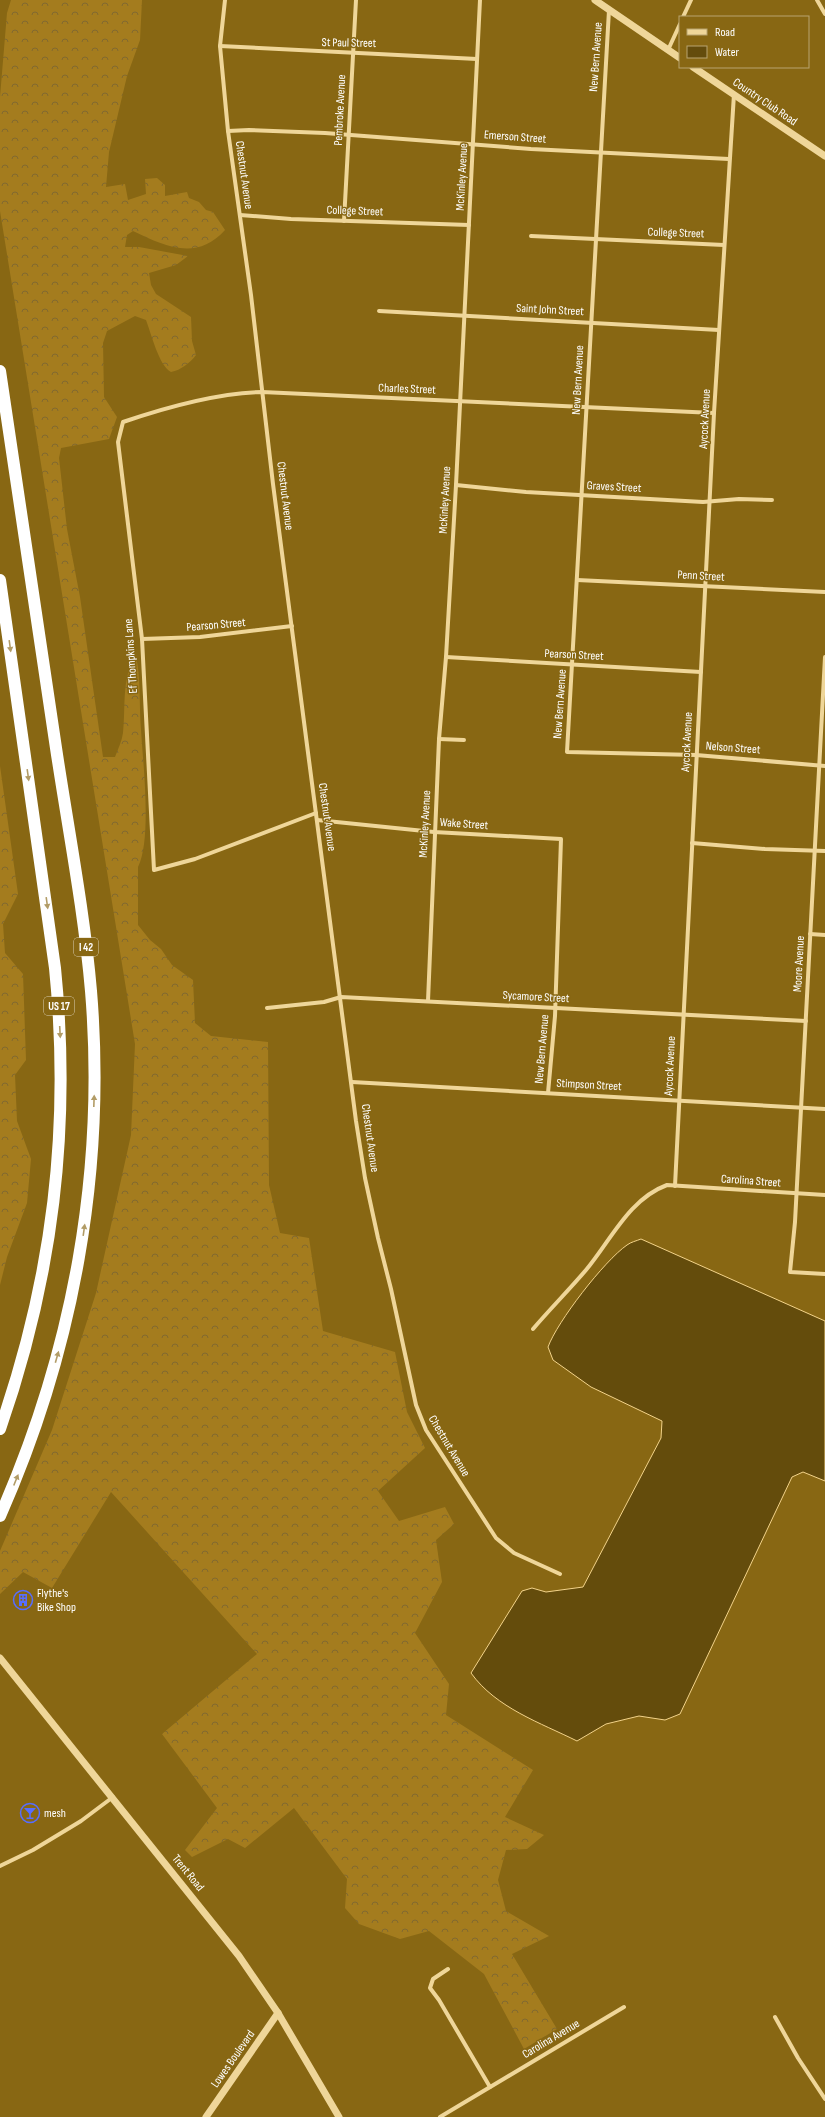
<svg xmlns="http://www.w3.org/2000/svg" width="825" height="2117" viewBox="0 0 825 2117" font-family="'Sofia Sans Condensed',sans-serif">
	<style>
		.forest { fill: url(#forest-crowns) }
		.water { fill: #644c0c; stroke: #f3d38a }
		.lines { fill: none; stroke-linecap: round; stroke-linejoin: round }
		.minor { stroke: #efd699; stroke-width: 4 }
		.tertiary { stroke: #efd699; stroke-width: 7 }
		.motorway { stroke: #fff; stroke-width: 12 }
		.oneway { fill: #b29c66 }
		.labels { text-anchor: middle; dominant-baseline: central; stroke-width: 3; stroke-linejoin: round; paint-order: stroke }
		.shield { fill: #886713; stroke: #dbd1b8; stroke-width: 1 }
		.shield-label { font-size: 11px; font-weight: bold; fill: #fff }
		.street-label { font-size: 12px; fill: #fff; stroke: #886713 }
		.poi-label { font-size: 12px; fill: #fff; stroke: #886713; text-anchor: start }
	</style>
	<defs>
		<pattern id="forest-crowns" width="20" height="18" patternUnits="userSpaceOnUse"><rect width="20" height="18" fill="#a47c1e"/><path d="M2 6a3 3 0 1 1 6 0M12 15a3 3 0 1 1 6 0" fill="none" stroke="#816930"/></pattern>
	</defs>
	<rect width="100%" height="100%" fill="#886713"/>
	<g class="forest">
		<path d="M11 0H142L140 40 127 76 109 152 106 187 125 184 128 200 146 194 145 179 157 178 165 185V196L187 192 189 198 199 202 206 210 213 212 225 230C197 261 166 247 133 231L127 235 125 247H139L188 256 176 265 149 273 151 285 156 294 191 317 192 341 196 355C190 363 181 370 171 372 159 366 151 333 146 320L135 316 107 331 103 343 104 397 117 417 109 439 61 448 59 458 67 529 80 597 103 757H115C118 749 122 741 123 733 126 707 121 678 136 656 141 680 139 705 141 730 143 763 152 839 138 867V925L150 940 161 949 172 965 193 980 195 1023 211 1036 268 1042 269 1185 280 1233 309 1238 323 1331 395 1352 407 1412 425 1448 378 1491 399 1521 445 1507 454 1524 436 1540 442 1582 415 1633 449 1684 446 1715 533 1770 505 1817 544 1835 527 1849 506 1850 498 1880 506 1911 549 1936 512 1954 557 2029 524 2049 484 1974 429 1931 400 1939 359 1924 345 1908 347 1879 294 1808 245 1848 228 1839 192 1857 185 1850 217 1808 162 1734 257 1654 111 1492 52 1588 23 1572 0 1594V1551L52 1430 96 1293 131 1135 135 1044 0 211V97L7 13Z"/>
		<path d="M0 766 18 894 3 924 5 953 23 974 26 1060 15 1075 17 1121 31 1159 27 1203 7 1257 0 1285Z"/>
	</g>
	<path class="water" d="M641 1239 825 1321V1481L803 1472 792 1477 680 1714 665 1720 639 1716 606 1724 577 1741C541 1723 496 1708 471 1673L522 1591 532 1588 546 1592 583 1587 661 1438 662 1421 591 1387 553 1360 548 1347C557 1322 604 1261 627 1245 631 1242 636 1241 641 1239Z"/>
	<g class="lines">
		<g class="minor">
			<path d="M225 0 220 46 228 131 251 295 273 484 356 1121 365 1178 378 1238 391 1289 416 1405 426 1430 496 1538 514 1553 560 1574"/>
			<path d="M817 0 825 14"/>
			<path d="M609 10 567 752 696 755 825 766"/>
			<path d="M683 17 691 0"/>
			<path d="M220 46C306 51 391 54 477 59"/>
			<path d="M668 50 680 24"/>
			<path d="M228 131 249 130 325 133 531 149 729 159"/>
			<path d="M240 215 291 219 469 225"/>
			<path d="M344 221 356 0"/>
			<path d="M531 236 724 245"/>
			<path d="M379 311 719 330"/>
			<path d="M456 485 526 492 703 502 739 499 772 500"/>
			<path d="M577 580 825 592"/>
			<path d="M142 639 200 637 292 626"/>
			<path d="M446 657 701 672"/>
			<path d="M825 657 795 1222 790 1272 825 1274"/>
			<path d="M439 739 464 740"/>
			<path d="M316 813 195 859 154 870 142 639 118 442 123 422C164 408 219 393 262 392L714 413"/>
			<path d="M317 820 434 832 561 839 555 1016 548 1093"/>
			<path d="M692 843 765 849 825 851"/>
			<path d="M810 934 825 935"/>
			<path d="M428 1001 439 739 446 657 456 485 480 0"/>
			<path d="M267 1008 324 1002 341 997 806 1021"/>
			<path d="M352 1082 825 1109"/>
			<path d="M675 1186 714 413 734 94"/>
			<path d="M533 1329C550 1309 569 1290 586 1270 611 1240 629 1199 667 1185L825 1195"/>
			<path d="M0 1866 33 1850 81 1821 113 1797"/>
			<path d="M448 1969 433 1979 430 1988 439 2000 490 2087"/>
			<path d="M775 2017 798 2058 825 2099"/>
			<path d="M440 2117 624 2007"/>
		</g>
		<g class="tertiary">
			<path d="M595 0 680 58"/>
			<path d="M693 67 825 156"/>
			<path d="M0 1658 239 1956 278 2013 339 2117"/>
			<path d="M206 2117 278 2013"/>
		</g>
		<g class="motorway">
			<path d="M0 371C19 497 37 622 56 748 68 828 84 910 91 991 106 1172 73 1351 0 1516"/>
			<path d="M0 580 55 968C71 1128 53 1277 0 1429"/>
		</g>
	</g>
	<defs><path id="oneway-solid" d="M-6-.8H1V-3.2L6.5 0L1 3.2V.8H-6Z"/></defs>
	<g class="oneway">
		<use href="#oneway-solid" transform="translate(10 646) rotate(82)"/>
		<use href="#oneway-solid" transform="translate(28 775) rotate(82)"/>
		<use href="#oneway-solid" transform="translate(47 903) rotate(82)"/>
		<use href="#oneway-solid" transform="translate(60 1032) rotate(87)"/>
		<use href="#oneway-solid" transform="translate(94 1101) rotate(-88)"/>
		<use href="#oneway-solid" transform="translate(84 1230) rotate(-82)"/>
		<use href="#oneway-solid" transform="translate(57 1357) rotate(-74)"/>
		<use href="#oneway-solid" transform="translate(16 1480) rotate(-68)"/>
	</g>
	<defs>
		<g id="building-ring" transform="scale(1)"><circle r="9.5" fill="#886713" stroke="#576dff" stroke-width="1.5"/><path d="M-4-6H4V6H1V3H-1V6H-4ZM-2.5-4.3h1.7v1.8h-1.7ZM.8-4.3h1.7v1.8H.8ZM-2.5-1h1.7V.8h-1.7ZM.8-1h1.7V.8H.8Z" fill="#576dff"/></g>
		<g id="bar-ring" transform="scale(1)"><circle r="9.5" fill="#886713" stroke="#576dff" stroke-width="1.5"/><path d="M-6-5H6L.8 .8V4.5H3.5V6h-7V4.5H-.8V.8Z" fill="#576dff"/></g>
	</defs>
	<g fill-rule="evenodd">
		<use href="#building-ring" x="23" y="1600"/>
		<use href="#bar-ring" x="30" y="1813"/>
	</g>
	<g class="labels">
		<g class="shield">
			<rect x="74" y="938" width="24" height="18" rx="3"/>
			<rect x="44" y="997" width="30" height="18" rx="3"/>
		</g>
		<g class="shield-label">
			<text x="86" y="947">I 42</text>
			<text x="59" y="1006">US 17</text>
		</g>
		<g class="street-label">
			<text transform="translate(349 43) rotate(1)">St Paul Street</text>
			<text transform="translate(596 57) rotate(-86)">New Bern Avenue</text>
			<text transform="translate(765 102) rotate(34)">Country Club Road</text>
			<text transform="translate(340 110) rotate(-87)">Pembroke Avenue</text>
			<text transform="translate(515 137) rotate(4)">Emerson Street</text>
			<text transform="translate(244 175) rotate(82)">Chestnut Avenue</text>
			<text transform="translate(462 177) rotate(-87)">McKinley Avenue</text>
			<text transform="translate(355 211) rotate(2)">College Street</text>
			<text transform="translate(676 233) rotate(2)">College Street</text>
			<text transform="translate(550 310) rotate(3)">Saint John Street</text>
			<text transform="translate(578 380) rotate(-87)">New Bern Avenue</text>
			<text transform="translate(407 389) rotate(2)">Charles Street</text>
			<text transform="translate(705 419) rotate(-87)">Aycock Avenue</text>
			<text transform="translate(614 487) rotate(3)">Graves Street</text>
			<text transform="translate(285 496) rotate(83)">Chestnut Avenue</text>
			<text transform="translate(445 500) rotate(-87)">McKinley Avenue</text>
			<text transform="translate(701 576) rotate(3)">Penn Street</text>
			<text transform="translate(216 625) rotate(-5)">Pearson Street</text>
			<text transform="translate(574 655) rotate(3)">Pearson Street</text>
			<text transform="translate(131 656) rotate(-94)">Ef Thompkins Lane</text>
			<text transform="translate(560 704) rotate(-86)">New Bern Avenue</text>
			<text transform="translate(687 742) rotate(-87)">Aycock Avenue</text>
			<text transform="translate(733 748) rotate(4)">Nelson Street</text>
			<text transform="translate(327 817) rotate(82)">Chestnut Avenue</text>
			<text transform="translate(425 824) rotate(-87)">McKinley Avenue</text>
			<text transform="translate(464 824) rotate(4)">Wake Street</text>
			<text transform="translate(799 964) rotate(-87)">Moore Avenue</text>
			<text transform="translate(536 997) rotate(3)">Sycamore Street</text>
			<text transform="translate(542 1049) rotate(-85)">New Bern Avenue</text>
			<text transform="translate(670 1066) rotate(-87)">Aycock Avenue</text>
			<text transform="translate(589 1085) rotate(3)">Stimpson Street</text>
			<text transform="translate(370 1138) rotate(82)">Chestnut Avenue</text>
			<text transform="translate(751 1181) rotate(4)">Carolina Street</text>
			<text transform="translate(449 1446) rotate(59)">Chestnut Avenue</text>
			<text transform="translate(188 1873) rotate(51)">Trent Road</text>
			<text transform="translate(551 2039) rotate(-31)">Carolina Avenue</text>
			<text transform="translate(233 2059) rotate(-55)">Lowes Boulevard</text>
		</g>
		<g class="poi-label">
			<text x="37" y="1593">Flythe's<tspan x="37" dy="14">Bike Shop</tspan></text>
			<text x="44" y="1813">mesh</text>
		</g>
	</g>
	<rect x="679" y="16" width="130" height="52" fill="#886713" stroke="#b8a471"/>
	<rect x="687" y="29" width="20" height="6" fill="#efd699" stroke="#b8a471"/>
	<text x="715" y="36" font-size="12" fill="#ffffff">Road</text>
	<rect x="687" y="46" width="20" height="12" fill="#644c0c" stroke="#b8a471"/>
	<text x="715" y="56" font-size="12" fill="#ffffff">Water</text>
</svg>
